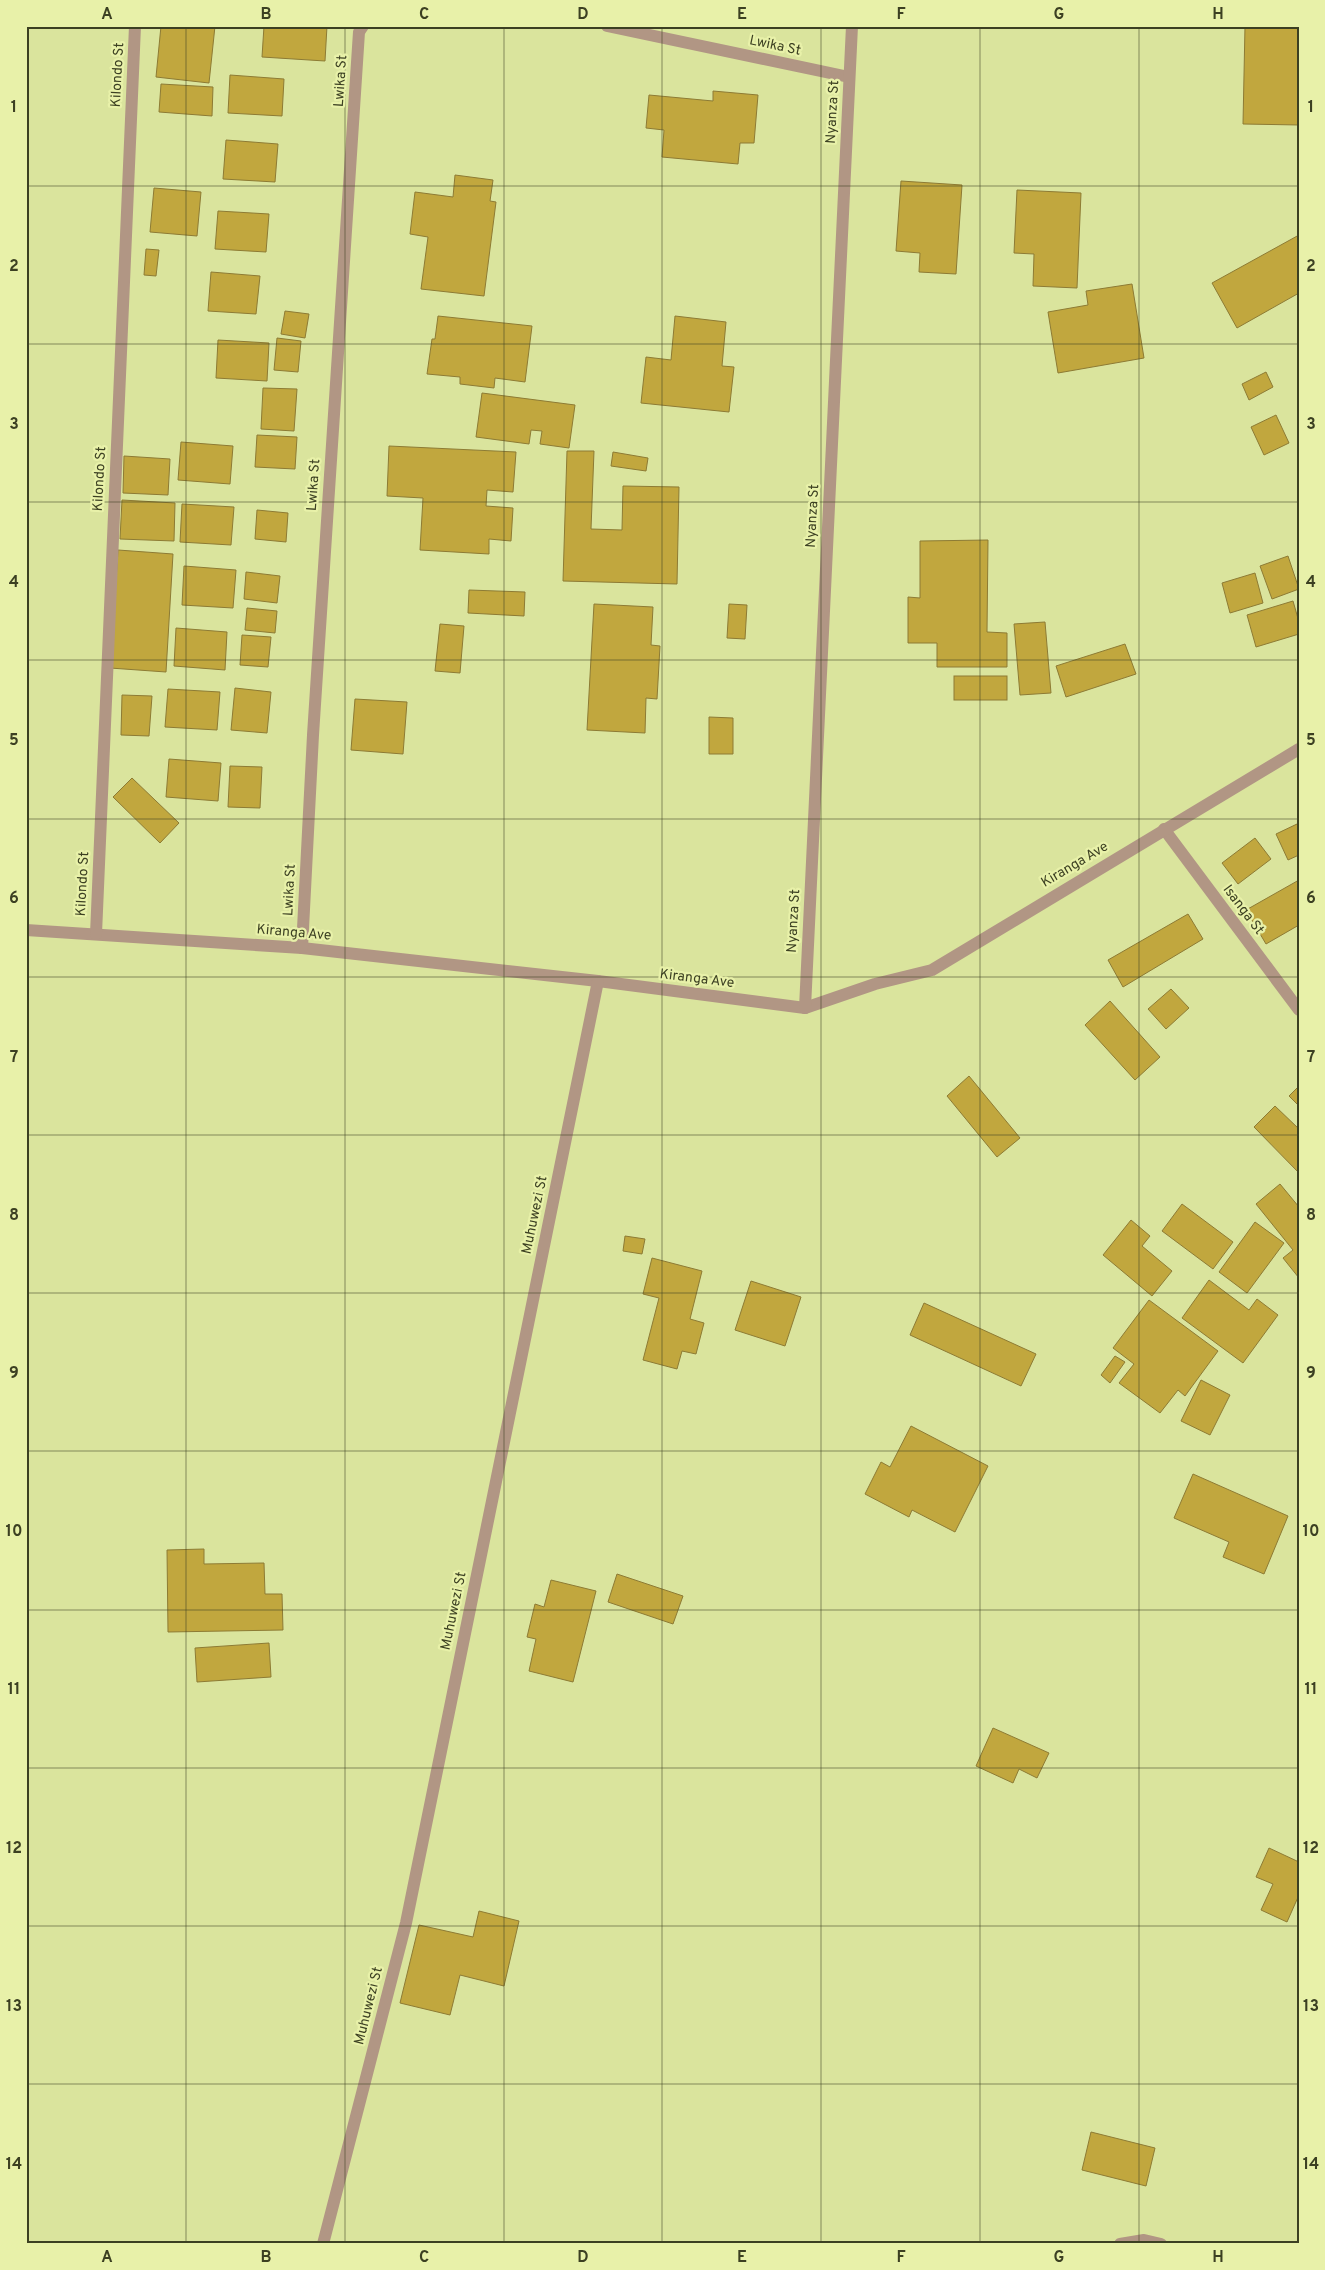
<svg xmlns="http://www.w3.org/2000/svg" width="1325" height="2270" viewBox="0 0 1325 2270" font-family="Overpass,sans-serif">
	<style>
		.building { fill: #c1a73e; stroke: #8d7b34 }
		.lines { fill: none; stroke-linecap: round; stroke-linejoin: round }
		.minor { stroke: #b19684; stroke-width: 12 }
		.grid { fill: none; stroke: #3c4022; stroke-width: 1; stroke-opacity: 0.55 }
		.labels { text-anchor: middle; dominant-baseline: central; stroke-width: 4.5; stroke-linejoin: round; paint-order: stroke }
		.street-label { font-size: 14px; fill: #3c4022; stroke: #e8f1a9 }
		.neatline { fill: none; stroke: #3c4022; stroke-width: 2 }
		.grid-label { font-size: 16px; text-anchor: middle; font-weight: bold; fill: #3c4022 }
	</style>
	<rect width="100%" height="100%" fill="#dae49d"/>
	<g class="building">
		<path d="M161 26H215L209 83 156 77Z"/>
		<path d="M264 26H327L325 61 262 57Z"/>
		<path d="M1245 26H1299V125L1243 124Z"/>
		<path d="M230 75 284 79 282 116 228 113Z"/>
		<path d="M161 84 213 87 212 116 159 112Z"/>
		<path d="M713 91 758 95 754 143H740L738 164 662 157 664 130 646 128 649 95 713 101Z"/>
		<path d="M226 140 278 144 275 182 223 179Z"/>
		<path d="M455 175 493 180 490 201 496 202 484 296 421 289 428 237 410 234 415 192 453 197Z"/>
		<path d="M901 181 962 185 956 274 919 272 920 253 896 251Z"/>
		<path d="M154 188 201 192 197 236 150 232Z"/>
		<path d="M1017 190 1081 193 1077 288 1033 286 1034 254 1014 253Z"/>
		<path d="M218 211 269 214 266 252 215 249Z"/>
		<path d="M1299 235V293L1237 328 1212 283Z"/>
		<path d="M146 249 159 250 156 276 144 275Z"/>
		<path d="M211 272 260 276 256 314 208 311Z"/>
		<path d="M1132 284 1144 358 1058 373 1048 312 1088 305 1086 291Z"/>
		<path d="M285 311 309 314 305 338 281 334Z"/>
		<path d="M438 316 532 326 525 382 495 378 494 388 460 384V377L427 374 432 339H435Z"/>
		<path d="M675 316 726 322 722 366 734 367 729 412 641 403 646 357 671 360Z"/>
		<path d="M277 338 301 341 298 372 274 370Z"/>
		<path d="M218 340 269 343 267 381 216 378Z"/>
		<path d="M1266 372 1273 387 1249 400 1242 384Z"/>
		<path d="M263 388 297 389 294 431 261 429Z"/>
		<path d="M482 393 575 405 569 448 540 444 542 431 531 430 529 444 476 437Z"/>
		<path d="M1276 415 1289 443 1264 455 1251 427Z"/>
		<path d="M257 435 297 437 295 469 255 467Z"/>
		<path d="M181 442 233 446 230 484 178 480Z"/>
		<path d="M389 446 516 452 513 492 487 490 486 506 513 508 511 541 489 539V554L420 550 423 498 387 496Z"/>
		<path d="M567 451H594L591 529 622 530 623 486 679 487 677 584 563 581Z"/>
		<path d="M613 452 648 458 646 471 611 466Z"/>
		<path d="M124 456 170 459 168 495 123 493Z"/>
		<path d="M122 500 175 503 174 541 120 539Z"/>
		<path d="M182 504 234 507 231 545 180 542Z"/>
		<path d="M257 510 288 513 286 542 255 539Z"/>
		<path d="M988 540 987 632 1007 633V667H937V643H908V597L920 598V541Z"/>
		<path d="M118 550 173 554 166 672 110 668Z"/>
		<path d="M1288 556 1299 589 1272 599 1260 566Z"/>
		<path d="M184 566 236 570 233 608 182 605Z"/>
		<path d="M246 572 280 576 277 603 244 599Z"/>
		<path d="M1255 573 1263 603 1230 613 1222 583Z"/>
		<path d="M469 590 525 592 524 616 468 613Z"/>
		<path d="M1293 601 1299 622V634L1256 647 1247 615Z"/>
		<path d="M594 604 653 607 651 645 660 646 657 699 646 698 645 733 587 730Z"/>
		<path d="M729 604 747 605 745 639 727 638Z"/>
		<path d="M247 608 277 611 275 633 245 630Z"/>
		<path d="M1045 622 1051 693 1020 695 1014 624Z"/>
		<path d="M440 624 464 626 460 673 435 671Z"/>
		<path d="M176 628 227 632 225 670 174 666Z"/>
		<path d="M242 635 271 637 268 667 240 665Z"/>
		<path d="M1125 644 1136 674 1066 697 1056 666Z"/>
		<rect x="954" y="676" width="53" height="24"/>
		<path d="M235 688 271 692 267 733 231 730Z"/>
		<path d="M168 689 220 692 217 730 165 727Z"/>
		<path d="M122 695 152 696 149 736 121 735Z"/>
		<path d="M355 699 407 702 403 754 351 750Z"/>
		<path d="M709 717 733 718V754H709Z"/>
		<path d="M169 759 221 763 218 801 166 797Z"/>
		<path d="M230 766 262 767 260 808 228 807Z"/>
		<path d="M132 778 179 823 160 843 113 797Z"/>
		<path d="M1297 824 1299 829V855L1288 860 1276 834Z"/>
		<path d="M1255 838 1271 859 1238 884 1222 863Z"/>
		<path d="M1299 880V925L1266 944 1246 910Z"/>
		<path d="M1188 914 1203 939 1123 987 1108 960Z"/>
		<path d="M1171 989 1189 1008 1166 1029 1148 1009Z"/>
		<path d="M1110 1001 1160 1057 1135 1080 1085 1025Z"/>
		<path d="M969 1076 1020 1138 997 1157 947 1096Z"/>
		<path d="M1299 1086V1106L1289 1096Z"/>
		<path d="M1275 1106 1299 1129V1173L1254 1127Z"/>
		<path d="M1280 1184 1299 1207V1278L1283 1258 1293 1250 1256 1204Z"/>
		<path d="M1182 1204 1233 1242 1213 1269 1162 1231Z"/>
		<path d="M1131 1220 1150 1236 1142 1246 1172 1271 1152 1296 1103 1255Z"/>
		<path d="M1255 1222 1284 1243 1247 1293 1219 1272Z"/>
		<path d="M625 1236 645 1239 642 1254 623 1251Z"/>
		<path d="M652 1258 702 1271 690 1319 704 1323 696 1354 682 1351 677 1369 643 1360 659 1298 643 1294Z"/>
		<path d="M1209 1280 1249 1310 1257 1299 1278 1315 1243 1363 1182 1318Z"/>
		<path d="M751 1281 801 1297 785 1346 735 1330Z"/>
		<path d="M1149 1300 1218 1351 1185 1396 1178 1390 1160 1413 1119 1383 1134 1364 1113 1348Z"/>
		<path d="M924 1303 1036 1354 1021 1386 910 1335Z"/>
		<path d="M1115 1356 1125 1362 1110 1383 1101 1375Z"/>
		<path d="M1201 1380 1230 1395 1210 1435 1181 1421Z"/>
		<path d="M911 1426 988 1466 955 1532 912 1510 909 1517 865 1494 881 1462 890 1467Z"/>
		<path d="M1193 1474 1288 1516 1264 1574 1223 1557 1229 1542 1174 1518Z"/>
		<path d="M204 1549V1564L264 1563 265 1594H282L283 1630 168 1632 167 1550Z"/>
		<path d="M617 1574 683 1596 673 1624 608 1602Z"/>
		<path d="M551 1580 596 1591 573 1682 529 1671 536 1639 527 1637 535 1604 544 1607Z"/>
		<path d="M269 1643 271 1677 197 1682 195 1648Z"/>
		<path d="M993 1728 1049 1753 1037 1778 1019 1769 1013 1783 976 1766Z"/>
		<path d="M1269 1848 1299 1862V1895L1287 1922 1261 1910 1273 1884 1256 1877Z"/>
		<path d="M479 1911 519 1921 504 1986 460 1975 450 2015 400 2003 419 1925 473 1937Z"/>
		<path d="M1091 2132 1155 2148 1146 2186 1082 2170Z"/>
	</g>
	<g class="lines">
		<g class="minor">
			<path d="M607 26 849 77"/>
			<path d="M1164 829 1299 1010"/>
			<path d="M26 930 302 948 598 981 805 1008 875 984 932 970 1299 749"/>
			<path d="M96 934 135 26"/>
			<path d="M302 948 313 735 359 32 363 26"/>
			<path d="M805 1008 852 26"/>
			<path d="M323 2244 406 1923 598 981"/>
			<path d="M1120 2244 1144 2240 1161 2244"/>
		</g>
	</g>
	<path class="grid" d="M186 26V2244M345 26V2244M504 26V2244M662 26V2244M821 26V2244M980 26V2244M1139 26V2244M26 186H1299M26 344H1299M26 502H1299M26 660H1299M26 819H1299M26 977H1299M26 1135H1299M26 1293H1299M26 1451H1299M26 1610H1299M26 1768H1299M26 1926H1299M26 2084H1299"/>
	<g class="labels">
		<g class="street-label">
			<text transform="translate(775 46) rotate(12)">Lwika St</text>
			<text transform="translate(118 75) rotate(-87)">Kilondo St</text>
			<text transform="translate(341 81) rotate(-86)">Lwika St</text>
			<text transform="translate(833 112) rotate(-87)">Nyanza St</text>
			<text transform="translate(100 479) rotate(-87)">Kilondo St</text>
			<text transform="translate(314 485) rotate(-86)">Lwika St</text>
			<text transform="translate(813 516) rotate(-87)">Nyanza St</text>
			<text transform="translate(1075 865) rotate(-31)">Kiranga Ave</text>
			<text transform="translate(83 884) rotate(-87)">Kilondo St</text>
			<text transform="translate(290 890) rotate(-87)">Lwika St</text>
			<text transform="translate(1243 910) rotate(53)">Isanga St</text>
			<text transform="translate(794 921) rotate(-87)">Nyanza St</text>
			<text transform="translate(294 933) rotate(5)">Kiranga Ave</text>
			<text transform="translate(697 979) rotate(7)">Kiranga Ave</text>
			<text transform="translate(535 1215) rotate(-78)">Muhuwezi St</text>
			<text transform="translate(454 1611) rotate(-78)">Muhuwezi St</text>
			<text transform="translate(369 2006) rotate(-76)">Muhuwezi St</text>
		</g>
	</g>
	<rect width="1325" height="2270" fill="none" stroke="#e8f1a9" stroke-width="55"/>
	<rect x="28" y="28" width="1270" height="2214" class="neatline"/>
	<g class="grid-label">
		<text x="107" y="19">A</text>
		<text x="266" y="19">B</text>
		<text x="424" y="19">C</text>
		<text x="583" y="19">D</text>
		<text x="742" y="19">E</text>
		<text x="901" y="19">F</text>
		<text x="1059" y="19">G</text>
		<text x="1218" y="19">H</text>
		<text x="14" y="112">1</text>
		<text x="1311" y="112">1</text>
		<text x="14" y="271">2</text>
		<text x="1311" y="271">2</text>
		<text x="14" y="429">3</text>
		<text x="1311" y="429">3</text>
		<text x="14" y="587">4</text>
		<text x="1311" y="587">4</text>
		<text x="14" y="745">5</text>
		<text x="1311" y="745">5</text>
		<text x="14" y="903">6</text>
		<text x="1311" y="903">6</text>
		<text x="14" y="1062">7</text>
		<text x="1311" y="1062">7</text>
		<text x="14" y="1220">8</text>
		<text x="1311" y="1220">8</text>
		<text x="14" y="1378">9</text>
		<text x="1311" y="1378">9</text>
		<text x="14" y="1536">10</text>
		<text x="1311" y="1536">10</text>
		<text x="14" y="1694">11</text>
		<text x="1311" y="1694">11</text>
		<text x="14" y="1853">12</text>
		<text x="1311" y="1853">12</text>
		<text x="14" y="2011">13</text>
		<text x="1311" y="2011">13</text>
		<text x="14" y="2169">14</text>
		<text x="1311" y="2169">14</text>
		<text x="107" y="2262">A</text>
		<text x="266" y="2262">B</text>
		<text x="424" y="2262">C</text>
		<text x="583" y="2262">D</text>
		<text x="742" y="2262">E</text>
		<text x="901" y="2262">F</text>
		<text x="1059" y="2262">G</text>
		<text x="1218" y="2262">H</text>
	</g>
</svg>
